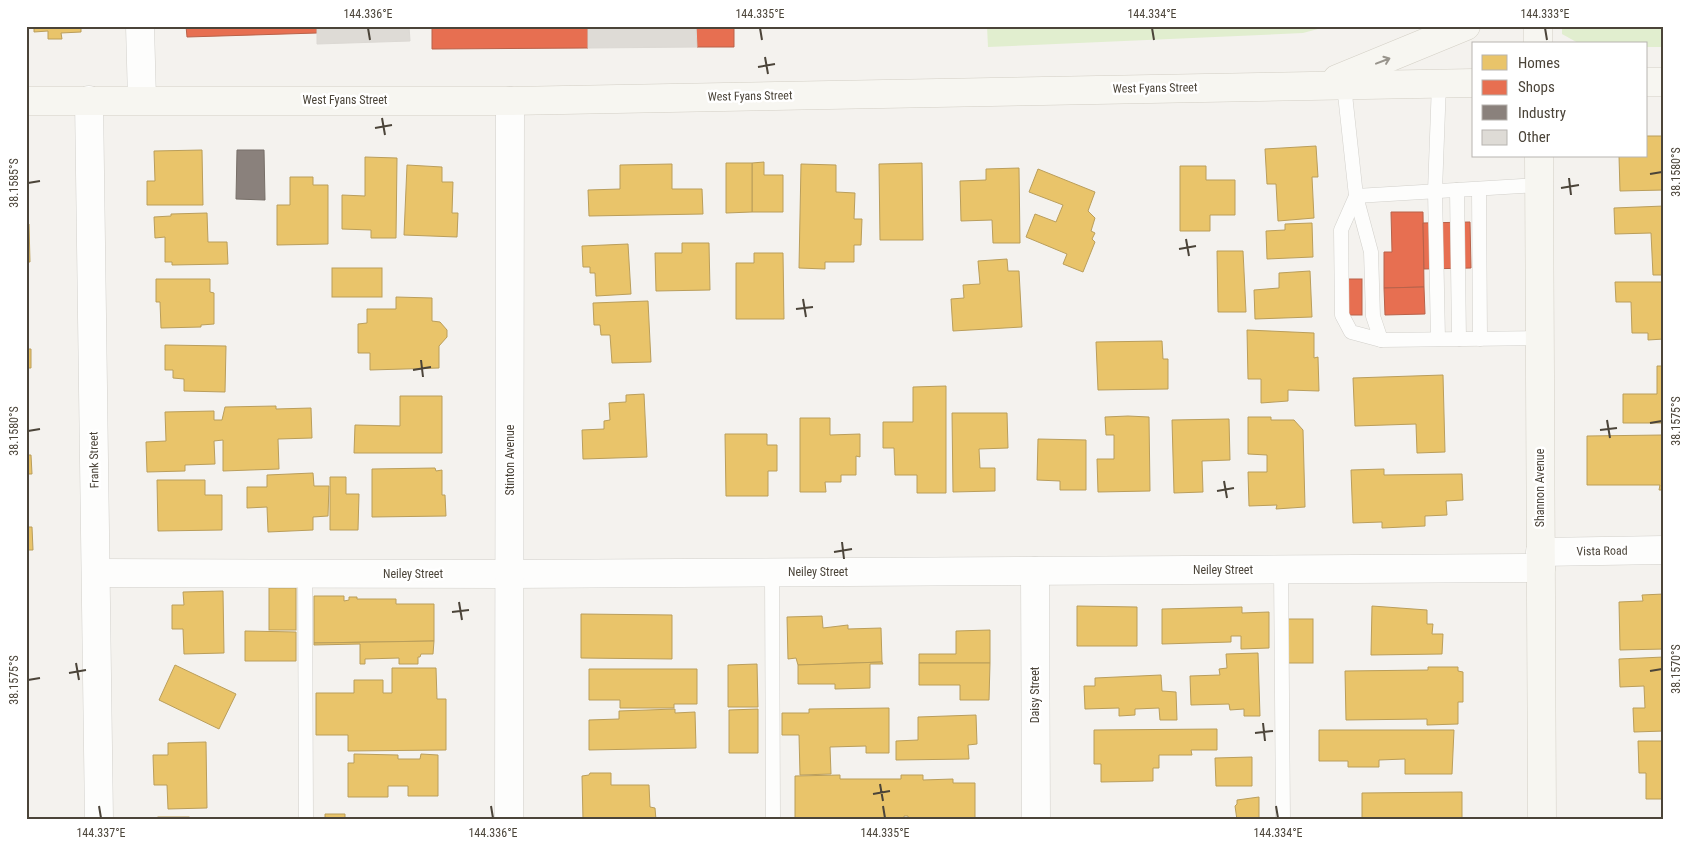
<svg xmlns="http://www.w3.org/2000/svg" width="1690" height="846" viewBox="0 0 1690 846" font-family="'Roboto Condensed',sans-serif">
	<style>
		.green { fill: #e1eecf }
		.homes { fill: #e9c46a; stroke: #ba9e5b }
		.shops { fill: #e76f51; stroke: #b8624a }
		.industry { fill: #8a817c; stroke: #776f68 }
		.building { fill: #dedbd6; stroke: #dcd9d4 }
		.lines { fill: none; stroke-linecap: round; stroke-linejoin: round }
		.lane-casing { stroke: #d2d0cb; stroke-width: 15 }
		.street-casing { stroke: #d2d0cb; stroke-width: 29 }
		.secondary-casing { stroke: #d3cfc5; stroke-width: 29 }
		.lane { stroke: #fdfdfc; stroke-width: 14 }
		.street { stroke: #fdfdfc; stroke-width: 28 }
		.secondary { stroke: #f7f6f1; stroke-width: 28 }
		.oneway { stroke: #98948c }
		.ticks { fill: none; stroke: #4b4439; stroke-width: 2 }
		.labels { text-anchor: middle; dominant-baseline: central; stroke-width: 5; stroke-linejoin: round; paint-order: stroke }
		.street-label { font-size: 12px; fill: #4b4439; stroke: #fff }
		.neatline { fill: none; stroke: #4b4439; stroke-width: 2 }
		.ticks-label { font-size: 12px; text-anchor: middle; fill: #4b4439 }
	</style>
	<rect width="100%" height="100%" fill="#f4f2ee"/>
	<g class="green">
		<path d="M987 26H1329L1303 33 988 47Z"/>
		<path d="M1562 26H1664V47H1646V44H1580L1562 34Z"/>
	</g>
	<g class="homes">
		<path d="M34 26H81V32L61 33 62 39H48V31L34 32Z"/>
		<path d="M1646 136H1664V190L1620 191 1619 156H1646Z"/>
		<path d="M1316 146 1318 177H1312L1314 218 1278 221 1276 184H1267L1265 149Z"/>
		<path d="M202 150 203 205H147V181H155L154 151Z"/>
		<path d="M365 157 397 158 396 238H371V230L342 229V195L365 196Z"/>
		<path d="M764 162V175H783V212H752V163Z"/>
		<path d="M726 163H752V212L726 213Z"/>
		<path d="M922 163 923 240H880L879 164Z"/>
		<path d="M672 164V189H702L703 214 589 216 588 190 620 189V165Z"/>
		<path d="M801 164 836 165V192L855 193 854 219H862L861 245H854V262H825V269L799 268Z"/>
		<path d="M407 165 442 167V182H453L452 213H458L457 237 404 235Z"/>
		<path d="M1180 166H1206V180H1235V215H1210V231H1180Z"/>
		<path d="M1019 168 1020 243H993L992 220 961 221 960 181 986 180V169Z"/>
		<path d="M1038 169 1095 192 1088 211 1095 218 1091 231 1095 233 1092 239 1095 242 1083 272 1063 264 1067 254 1026 237 1035 214 1056 222 1063 205 1029 192Z"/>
		<path d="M290 177H313V185H328V244L277 245V205H290Z"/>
		<path d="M1664 206V275H1653L1651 233 1615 234 1614 208Z"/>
		<path d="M207 213 208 242H227L228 264 172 265V262H165V237L155 238 154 217 171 216V214Z"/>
		<path d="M1312 223 1313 257 1267 259 1266 231 1285 230V224Z"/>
		<path d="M26 224H29L30 262H26Z"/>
		<path d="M682 243H709L710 290 656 291 655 253H682Z"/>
		<path d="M628 244 631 294 596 296 595 273H590V267H583L582 246Z"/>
		<path d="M1217 251H1243L1246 312H1218Z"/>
		<path d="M754 253H783L784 319H736V263H754Z"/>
		<path d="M1007 259 1008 271H1019L1022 327 953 331 951 299 964 298 963 285 980 284 978 261Z"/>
		<rect x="332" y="268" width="50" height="29"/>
		<path d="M1310 271 1312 317 1255 319 1254 290 1279 288V273Z"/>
		<path d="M156 279H210V292L214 293V324L201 325V327L161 328 160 302H156Z"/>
		<path d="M1615 282H1664V339L1648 340V333H1632L1631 302H1616Z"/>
		<path d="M396 297 432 298V321L440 322 447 330V337L439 346V368L370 370V353H358V324L367 323V309H396Z"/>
		<path d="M648 301 651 362 612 363 610 335H601L600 325H594L593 303Z"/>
		<path d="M1247 330 1314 333V358L1318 357 1319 391 1288 390V401L1261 403V379H1248Z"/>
		<path d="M1162 341 1163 359H1168V389L1098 390 1096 342Z"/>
		<path d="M165 345 226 346 225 392 184 391V379L173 378V370H165Z"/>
		<path d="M26 349H31V368H27L26 397Z"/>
		<path d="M1657 366H1664V423H1623V394H1657Z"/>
		<path d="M1443 375 1445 452 1417 453 1416 424 1355 426 1353 378Z"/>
		<path d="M946 386V493H917V475H895L894 448H883V422H913V387Z"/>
		<path d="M644 394 647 457 583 459 582 430 604 429V421L610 420 609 403 626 402V395Z"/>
		<path d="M400 396H442V453H354L355 425 400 426Z"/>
		<path d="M276 406V409L311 408 312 438 278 439 279 469 223 471V440L214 441 215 464 185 465V471L147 472 146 442 166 441 165 412 214 411V420H222L225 407Z"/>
		<path d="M952 413H1007L1008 448 979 449 980 468H995V491L953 492Z"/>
		<path d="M1128 416 1149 417 1150 491 1098 492 1097 459H1114V435H1106L1105 417Z"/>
		<path d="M1248 417H1271V420H1294L1303 430 1305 507 1276 509 1277 505 1249 506 1248 472H1267V455L1248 454Z"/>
		<path d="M800 418H830V435L860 434V457L856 456V475H841V482H825L826 492H800Z"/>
		<path d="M1229 419 1230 460 1202 461 1203 492 1174 493 1172 420Z"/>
		<path d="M26 423 27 455H31L32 474H26Z"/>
		<path d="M725 434H767V445H777V471H768V496H726Z"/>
		<path d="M1662 435 1664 490H1659L1660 485H1587V436Z"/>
		<path d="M1038 439 1086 440V490H1060V481L1037 480Z"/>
		<path d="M435 468 436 471 442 470V495H445L446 516 372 517V469Z"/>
		<path d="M1384 469V475L1462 474 1463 500 1446 501 1447 515 1425 516V526L1382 528V522L1353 523 1351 470Z"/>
		<path d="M313 473 314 486H329L328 516 313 517V530L268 532 267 507 247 508V487H267V475Z"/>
		<path d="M330 477H346V494H359L358 530H330Z"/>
		<path d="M157 480H205V495H222V530L158 531Z"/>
		<path d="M26 527H32L33 550H27L26 564Z"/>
		<rect x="269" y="588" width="27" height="42"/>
		<path d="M223 591 224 653 184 654 183 629H172V605H184L183 592Z"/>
		<path d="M1664 594V649L1620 650 1619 602 1643 601 1642 595Z"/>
		<path d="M314 596H344V601L349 600V597H357V599H396V604H434V641L314 643Z"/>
		<path d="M1077 606 1137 607V646H1077Z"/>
		<path d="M1372 606 1427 610V624H1433L1432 634H1443L1442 654 1371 655Z"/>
		<path d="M1242 607V613L1269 612V648L1241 649V636H1231V642L1162 644V609Z"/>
		<path d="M581 614 672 615V659L581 658Z"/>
		<path d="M822 616 823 628 848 625V629L881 628 882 662 798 665 796 658 788 659 787 617Z"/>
		<rect x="1286" y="619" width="27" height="44"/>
		<path d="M990 630V663H919V654H956V631Z"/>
		<path d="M245 631 296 632V661H245Z"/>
		<path d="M434 641 433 654H421L420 657H418V664H399V658L365 659V664H360V644L314 645V643Z"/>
		<path d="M1258 653 1260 716H1244V709L1230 710 1229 704 1191 705 1190 676 1220 675 1219 669 1227 668 1226 654Z"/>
		<path d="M1664 657V731L1634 732 1633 708H1645L1644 686 1620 687 1619 659Z"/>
		<path d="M882 662 883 664H870V688L835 689V684H798V665Z"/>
		<path d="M919 663H990L989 700H960V685H919Z"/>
		<path d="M757 664 758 707H728V665Z"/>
		<path d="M175 665 236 694 219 729 159 700Z"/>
		<path d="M1428 667H1458V671L1463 672V702H1458V724L1427 725V719L1346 720 1345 671 1428 670Z"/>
		<path d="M392 668H436L437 699H446V750L348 751V735H316V693H354V680H383V693H392Z"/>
		<path d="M589 669H697V704H674V708H620V700H589Z"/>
		<path d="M1161 675 1162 691 1176 692 1177 720H1160L1159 708 1135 709V715L1119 716V708L1085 709 1084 686H1095V678Z"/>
		<path d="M889 708V753H866V746L830 747 831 774 800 775 799 735H782V713H809V709Z"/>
		<path d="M675 709V713L695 712 696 748 589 750V720L619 719V711Z"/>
		<path d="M758 709V753H729V710Z"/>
		<path d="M976 715 977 744 968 745 969 759 896 760V741L918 740V717Z"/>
		<path d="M1217 729V750H1191L1192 755H1159V768H1153V781L1101 782V764H1094V730Z"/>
		<path d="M1319 730H1454L1452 774H1405V759L1379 760V767H1348V761H1319Z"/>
		<path d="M1638 741H1664V799H1646V773H1639Z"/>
		<path d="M206 742 207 808 168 809 167 785H154L153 755H168V743Z"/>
		<path d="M354 754 398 755V759H420L421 754 438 755V796H408V786H388V797H348V763H354Z"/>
		<path d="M1252 757V786H1216L1215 758Z"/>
		<path d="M590 773H611V785H649L650 807 655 808 656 820H583L582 776 589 775Z"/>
		<path d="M840 775V779H901V775H923V780L953 779V783H975V820H908V816H904V820L795 819V776Z"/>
		<path d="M1462 792V820H1362V793Z"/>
		<path d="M1259 797V820H1237L1235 806 1237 804V800Z"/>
		<path d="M325 814H345V819L372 820H325Z"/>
		<rect x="158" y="817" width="31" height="3"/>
	</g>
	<g class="shops">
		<path d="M186 26H317V33L187 37Z"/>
		<path d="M432 26H588V48L432 49Z"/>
		<path d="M696 26H734V47H697Z"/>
		<path d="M1391 212H1423L1424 287 1384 288V252H1392Z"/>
		<path d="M1470 222 1471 268 1424 269 1423 223Z"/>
		<rect x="1347" y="279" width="15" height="36"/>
		<path d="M1424 287 1425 314 1385 315 1384 288Z"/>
	</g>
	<path class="industry" d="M237 150H264L265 200 236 199Z"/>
	<g class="building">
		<path d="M317 26H409L410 41 317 44Z"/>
		<path d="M588 26H696L697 47 588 48Z"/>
	</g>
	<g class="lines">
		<g class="lane-casing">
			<g id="lane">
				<path d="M1344 85 1356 196 1341 230 1342 315 1351 332 1381 340 1540 338"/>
				<path d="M1479 189 1480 339"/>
				<path d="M1457 190 1459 339"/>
				<path d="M1438 339 1435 191 1439 83"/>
				<path d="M1381 340 1373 316 1371 252 1356 196 1539 185"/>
				<path d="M1281 569 1283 820"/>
				<path d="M305 573 306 820"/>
				<path d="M772 573 773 820"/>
			</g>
		</g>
		<g class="street-casing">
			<g id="street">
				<path d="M140 26 142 99"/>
				<path d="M89 100 99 820"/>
				<path d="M1540 552 1664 550"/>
				<path d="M1035 571 1036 820"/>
				<path d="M96 573 509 574 1541 568"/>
				<path d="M509 820 510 101"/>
			</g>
		</g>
		<g class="secondary-casing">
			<g id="secondary">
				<path d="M1538 26V44"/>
				<path d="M1337 79 1466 26"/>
				<path d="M1646 82H1664"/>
				<path d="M26 101H510L1474 83"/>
				<path d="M1539 156 1542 820"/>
			</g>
		</g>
		<use href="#lane" class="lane"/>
		<use href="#street" class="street"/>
		<use href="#secondary" class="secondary"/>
	</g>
	<defs><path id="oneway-shaft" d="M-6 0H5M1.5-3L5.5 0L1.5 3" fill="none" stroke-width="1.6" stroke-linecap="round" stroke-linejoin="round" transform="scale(1.25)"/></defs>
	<use class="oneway" href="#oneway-shaft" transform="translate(1383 61) rotate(-21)"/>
	<path class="ticks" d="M368 28 370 40M760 28 762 40M1152 28 1154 40M1545 28 1547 40M765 57 768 74M758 67 775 64M382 118 385 135M375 128 392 125M1650 174 1662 172M1569 178 1571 195M28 183 40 181M1561 188 1579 185M1186 239 1189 256M1179 249 1196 246M803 299 806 317M796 309 813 307M421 360 423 377M413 370 431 367M1607 420 1610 438M1650 423 1662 421M1600 430 1617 428M28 431 40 429M1224 481 1227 498M1217 491 1234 488M842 542 844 559M834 552 852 549M459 602 462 620M452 612 469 610M76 663 79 680M1650 671 1662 669M69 673 86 670M28 680 40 678M1263 723 1265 741M1255 733 1273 731M880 784 883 801M873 794 890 791M99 806 101 818M491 806 493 818M883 806 885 818M1276 806 1278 818"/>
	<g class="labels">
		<g class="street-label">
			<text transform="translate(1155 88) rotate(-1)">West Fyans Street</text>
			<text transform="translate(750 96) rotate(-1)">West Fyans Street</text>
			<text x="345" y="100">West Fyans Street</text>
			<text transform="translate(94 460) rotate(-91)">Frank Street</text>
			<text transform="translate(510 460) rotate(-90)">Stinton Avenue</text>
			<text transform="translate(1540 488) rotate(-90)">Shannon Avenue</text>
			<text transform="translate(1602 551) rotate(-1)">Vista Road</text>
			<text x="1223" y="570">Neiley Street</text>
			<text x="818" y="572">Neiley Street</text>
			<text x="413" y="574">Neiley Street</text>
			<text transform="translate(1035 695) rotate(-90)">Daisy Street</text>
		</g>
	</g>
	<rect width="1690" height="846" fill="none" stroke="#ffffff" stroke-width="55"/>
	<rect x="1472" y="42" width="175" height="115" fill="#ffffff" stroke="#b7b4b0"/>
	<rect x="1482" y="55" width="25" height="15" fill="#e9c46a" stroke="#b7b4b0"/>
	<text x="1518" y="68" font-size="15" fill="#4b4439">Homes</text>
	<rect x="1482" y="80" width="25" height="15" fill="#e76f51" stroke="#b7b4b0"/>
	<text x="1518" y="92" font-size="15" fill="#4b4439">Shops</text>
	<rect x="1482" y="105" width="25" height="15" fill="#8a817c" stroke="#b7b4b0"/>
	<text x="1518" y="118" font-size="15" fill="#4b4439">Industry</text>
	<rect x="1482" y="130" width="25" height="15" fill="#dedbd6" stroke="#b7b4b0"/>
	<text x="1518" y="142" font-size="15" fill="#4b4439">Other</text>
	<rect x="28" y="28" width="1634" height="790" class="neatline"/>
	<g class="ticks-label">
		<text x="368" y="18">144.336°E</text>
		<text x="760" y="18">144.335°E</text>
		<text x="1152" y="18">144.334°E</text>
		<text x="1545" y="18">144.333°E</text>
		<text transform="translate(1676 172) rotate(-90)" y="4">38.1580°S</text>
		<text transform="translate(14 183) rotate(-90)" y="4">38.1585°S</text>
		<text transform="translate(1676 421) rotate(-90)" y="4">38.1575°S</text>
		<text transform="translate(14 431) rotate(-90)" y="4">38.1580°S</text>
		<text transform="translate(1676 669) rotate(-90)" y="4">38.1570°S</text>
		<text transform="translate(14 680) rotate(-90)" y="4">38.1575°S</text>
		<text x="101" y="837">144.337°E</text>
		<text x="493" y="837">144.336°E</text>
		<text x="885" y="837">144.335°E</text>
		<text x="1278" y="837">144.334°E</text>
	</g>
</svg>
